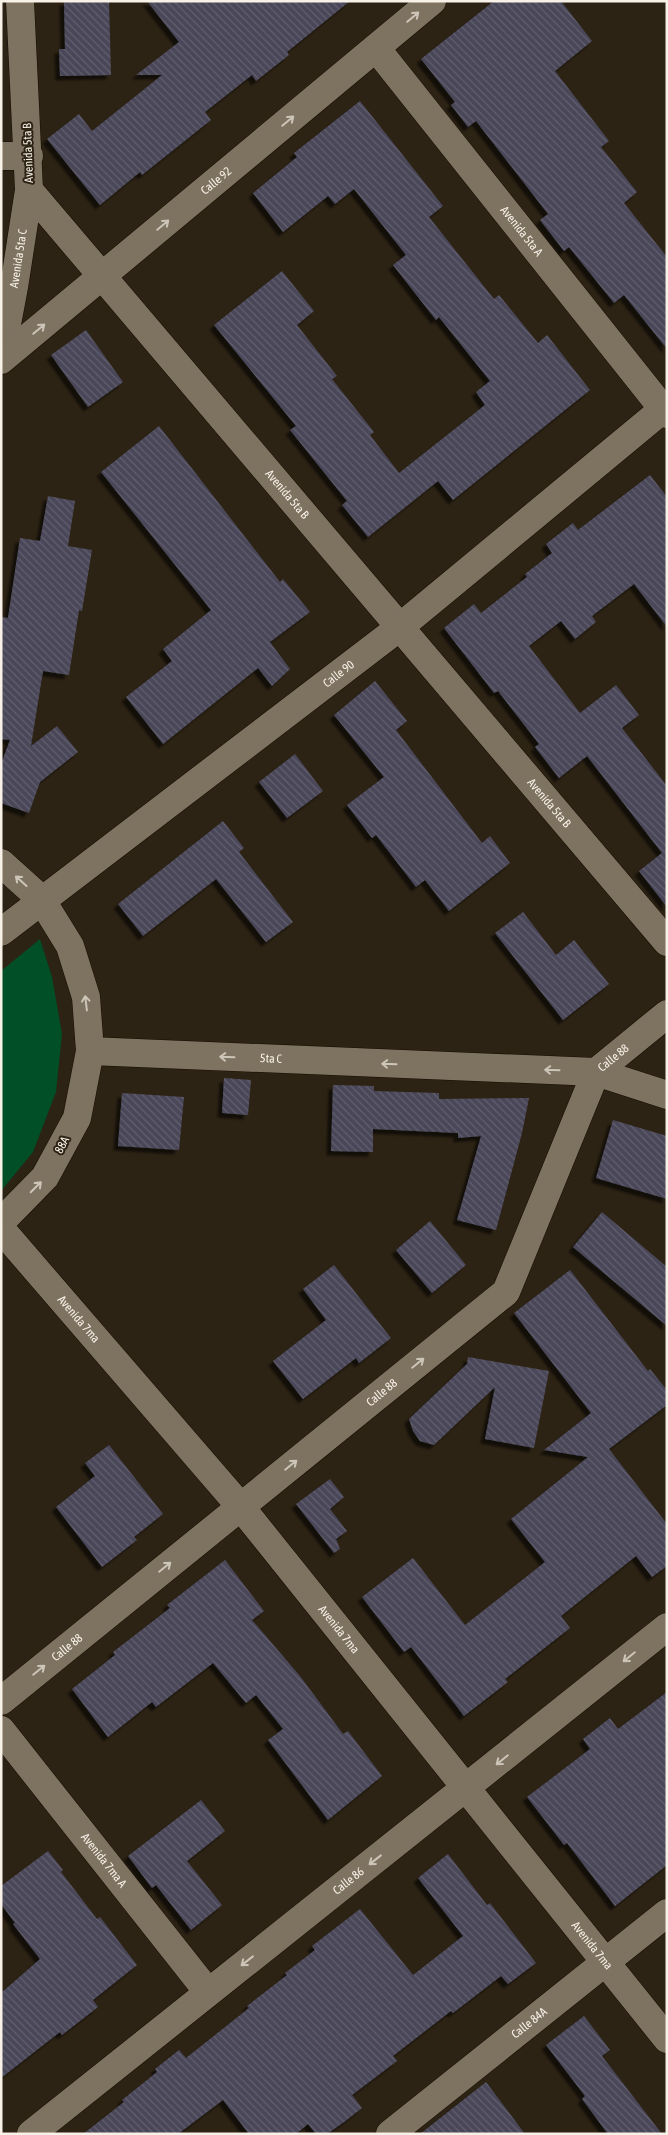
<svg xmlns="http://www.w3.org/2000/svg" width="668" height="2135" viewBox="0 0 668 2135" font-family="'Asap Condensed',sans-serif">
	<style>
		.park { fill: #004f27 }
		.building { fill: url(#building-back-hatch); filter: url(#shadow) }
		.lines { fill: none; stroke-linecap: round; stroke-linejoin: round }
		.minor-casing { stroke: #150c01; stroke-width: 29 }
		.minor { stroke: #7e7261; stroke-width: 28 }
		.oneway { stroke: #cdc5b8 }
		.labels { text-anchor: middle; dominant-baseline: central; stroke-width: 4; stroke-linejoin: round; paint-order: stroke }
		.street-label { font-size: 12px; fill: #f8f1e7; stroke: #2d2314 }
	</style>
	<defs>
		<pattern id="building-back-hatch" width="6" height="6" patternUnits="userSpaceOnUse" patternTransform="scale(1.25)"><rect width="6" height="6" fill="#484658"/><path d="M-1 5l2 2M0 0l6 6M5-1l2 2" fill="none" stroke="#636170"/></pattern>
		<filter id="shadow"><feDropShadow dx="-4.5" dy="4.5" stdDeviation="1" flood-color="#0009"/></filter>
	</defs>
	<rect width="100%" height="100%" fill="#2d2314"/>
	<path class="park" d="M40 939 52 977 62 1034 56 1092 33 1152 1 1191V971Z"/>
	<g class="building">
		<path d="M64 1H109L111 75 60 76 59 49H65Z"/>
		<path d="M147 1H350L287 52 289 55 256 81 252 75 205 112 211 120 142 175 140 172 100 205 47 139 79 114 92 131 162 75H136L179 42Z"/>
		<path d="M494 1H561L592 41 555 71 609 141 601 147 637 192 624 203 667 257V349L624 295 614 303 569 247 564 251 540 220 548 214 476 121 468 127 451 105 455 102 421 59Z"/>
		<path d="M360 101 443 206 429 217 494 299 499 295 538 343 547 335 590 390 453 500 438 481 368 537 342 505 347 501 290 430 296 426 214 325 282 271 314 311 297 325 337 376 332 379 374 432 370 435 399 473 485 405 476 392 490 381 439 317 436 320 393 265 406 255 354 189 335 204 328 196 283 232 253 193 297 157 294 153Z"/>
		<path d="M86 330 123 382 88 407 51 355Z"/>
		<path d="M159 426 280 582 283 579 310 612 270 642 290 669 272 686 258 668 163 744 126 697 172 661 163 649 211 610 101 472Z"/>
		<path d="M650 475 667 497V627L634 584 592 616 596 622 575 639 561 621 529 646 580 713 616 685 639 715 622 728 667 786V907L639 871 662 853 587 756 559 778 535 747 539 744 498 691 494 693 444 628 474 604 481 613 527 577 525 574 552 553 546 544 573 523 578 530Z"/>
		<path d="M48 496 75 501 68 546 92 550 82 611 79 610 69 675 43 671 31 746 57 726 78 752 40 782 29 813 1 803V764L10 740 1 739V617L8 618 20 538 40 541Z"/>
		<path d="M375 681 407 721 396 730 482 843 490 836 510 863 449 911 425 880 416 887 376 835 372 838 347 805 384 777 334 715Z"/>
		<path d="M295 754 323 791 287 818 259 782Z"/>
		<path d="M223 821 244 848 239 852 293 922 266 942 216 879 143 936 118 904Z"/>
		<path d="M523 912 556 955 574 940 609 984 563 1020 495 933Z"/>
		<path d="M224 1078 251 1080 248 1115 222 1113Z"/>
		<path d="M333 1085 374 1086V1091L439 1093V1099L529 1098 522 1133 496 1230 457 1220 481 1136 458 1138V1133L373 1129V1152L331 1151Z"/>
		<path d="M122 1093 184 1097 179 1150 118 1146Z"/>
		<path d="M613 1120 667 1136V1199L596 1178Z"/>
		<path d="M602 1212 667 1267V1326L573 1247Z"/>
		<path d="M430 1221 466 1265 432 1293 396 1250Z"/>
		<path d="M334 1265 391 1338 359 1363 356 1358 303 1399 273 1361 326 1320 303 1289Z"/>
		<path d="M570 1270 648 1371 650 1369 667 1390V1405L609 1449 667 1524V1566L652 1577 636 1556 561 1616 570 1628 505 1679 508 1682 464 1716 411 1647 404 1652 362 1597 413 1558 465 1625 545 1562 511 1519 588 1457 544 1450 591 1413 514 1313Z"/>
		<path d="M468 1357 549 1371 534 1448 485 1439 495 1387 434 1445 420 1441 413 1431 409 1419 467 1364Z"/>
		<path d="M109 1445 163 1514 134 1537 137 1540 102 1567 56 1507 95 1476 85 1463Z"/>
		<path d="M330 1479 344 1497 330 1509 347 1531 336 1539 340 1549 334 1553 296 1504Z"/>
		<path d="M225 1560 264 1611 252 1620 300 1676 343 1734 348 1731 382 1776 328 1820 268 1740 283 1729 256 1695 246 1703 213 1663 156 1707 152 1702 108 1737 72 1689 115 1655 113 1652 170 1608 167 1605Z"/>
		<path d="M667 1692V1865L615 1906 567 1843 564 1845 527 1797 590 1749 583 1739 610 1718 618 1729Z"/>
		<path d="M201 1800 225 1831 187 1861 222 1905 191 1930 156 1885 152 1888 128 1856Z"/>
		<path d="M48 1851 63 1870 61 1872 97 1919 100 1917 137 1965 93 2000 98 2007 62 2035 60 2032 1 2078V1993L40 1959 13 1924 15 1923 1 1904V1886Z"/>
		<path d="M448 1854 487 1905 490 1903 536 1963 508 1984 501 1976 453 2013 451 2011 393 2056 397 2061 352 2095 362 2108 344 2122 327 2134H316L308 2124 296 2134H249L223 2100 178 2134H83L124 2102 122 2100 157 2072 155 2069 179 2050 186 2058 249 2008 247 2006 287 1975 285 1973 315 1950 312 1946 360 1909 413 1975 463 1936 418 1878Z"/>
		<path d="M584 2016 610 2050 602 2056 662 2134H608L582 2099 585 2096 546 2045Z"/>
		<path d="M486 2082 525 2134H420Z"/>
	</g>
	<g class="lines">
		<g class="minor-casing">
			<g id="minor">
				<path id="s1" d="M376 48 667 414"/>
				<path d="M1 156H29"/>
				<path id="s2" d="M29 190 667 942"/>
				<path id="s3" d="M1 356 14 287 29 190 20 1"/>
				<path id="s4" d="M1 360 432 1"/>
				<path d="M1 863 41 899 70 946 86 997 90 1051 77 1118 45 1177 1 1222"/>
				<path id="s5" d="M1 932 400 627 667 406"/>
				<path id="s6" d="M90 1051 596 1072 667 1095"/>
				<path id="s7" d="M1 1229 240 1506 667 2039"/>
				<path id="s8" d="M1 1701 506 1292 596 1072 667 1014"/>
				<path id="s9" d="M1 1730 208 1992"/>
				<path id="s10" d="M31 2134C242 1964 456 1797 667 1627"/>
				<path id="s11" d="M390 2134 667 1913"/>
			</g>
		</g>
		<use href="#minor" class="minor"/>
	</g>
	<defs><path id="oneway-shaft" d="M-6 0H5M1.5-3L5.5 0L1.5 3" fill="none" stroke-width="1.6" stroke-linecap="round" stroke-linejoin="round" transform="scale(1.25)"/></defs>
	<g class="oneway">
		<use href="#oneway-shaft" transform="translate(413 17) rotate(-40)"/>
		<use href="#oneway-shaft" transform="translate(288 121) rotate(-40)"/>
		<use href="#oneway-shaft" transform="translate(163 225) rotate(-40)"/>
		<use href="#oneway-shaft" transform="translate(39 329) rotate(-40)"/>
		<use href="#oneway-shaft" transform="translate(21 881) rotate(-138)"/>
		<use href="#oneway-shaft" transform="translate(86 1003) rotate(-97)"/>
		<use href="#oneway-shaft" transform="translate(227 1057) rotate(-178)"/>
		<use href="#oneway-shaft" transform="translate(389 1064) rotate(-178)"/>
		<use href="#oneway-shaft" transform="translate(552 1070) rotate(-178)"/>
		<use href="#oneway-shaft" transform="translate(36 1187) rotate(-45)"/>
		<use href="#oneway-shaft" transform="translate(418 1363) rotate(-39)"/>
		<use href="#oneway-shaft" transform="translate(291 1465) rotate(-39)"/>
		<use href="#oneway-shaft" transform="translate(165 1567) rotate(-39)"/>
		<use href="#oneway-shaft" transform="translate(629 1657) rotate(141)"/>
		<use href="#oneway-shaft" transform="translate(39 1670) rotate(-39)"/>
		<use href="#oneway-shaft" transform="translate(502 1760) rotate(141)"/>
		<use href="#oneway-shaft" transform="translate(375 1860) rotate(142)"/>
		<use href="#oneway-shaft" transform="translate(247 1961) rotate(142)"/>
	</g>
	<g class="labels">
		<g class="street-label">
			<text transform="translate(28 153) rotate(-92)">Avenida 5ta B</text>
			<text stroke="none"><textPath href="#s4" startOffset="280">Calle 92</textPath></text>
			<text stroke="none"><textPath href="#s1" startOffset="234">Avenida 5ta A</textPath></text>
			<text stroke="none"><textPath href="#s3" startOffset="99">Avenida 5ta C</textPath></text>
			<text stroke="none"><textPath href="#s2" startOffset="399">Avenida 5ta B</textPath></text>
			<text stroke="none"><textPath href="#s5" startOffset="425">Calle 90</textPath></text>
			<text stroke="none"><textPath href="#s2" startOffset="804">Avenida 5ta B</textPath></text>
			<text stroke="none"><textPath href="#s8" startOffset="910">Calle 88</textPath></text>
			<text stroke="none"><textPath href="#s6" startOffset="181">5ta C</textPath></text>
			<text transform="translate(62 1145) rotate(-62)">88A</text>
			<text stroke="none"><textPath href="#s7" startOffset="119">Avenida 7ma</textPath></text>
			<text stroke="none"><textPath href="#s8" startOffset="490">Calle 88</textPath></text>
			<text stroke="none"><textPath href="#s7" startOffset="524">Avenida 7ma</textPath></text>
			<text stroke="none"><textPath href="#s8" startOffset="85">Calle 88</textPath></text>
			<text stroke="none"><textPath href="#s9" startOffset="166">Avenida 7ma A</textPath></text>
			<text stroke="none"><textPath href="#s10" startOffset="406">Calle 86</textPath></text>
			<text stroke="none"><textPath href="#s7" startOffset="929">Avenida 7ma</textPath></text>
			<text stroke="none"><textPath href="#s11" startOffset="178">Calle 84A</textPath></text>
		</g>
	</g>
	<rect width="668" height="2135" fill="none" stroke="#f8f1e7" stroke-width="5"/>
</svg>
